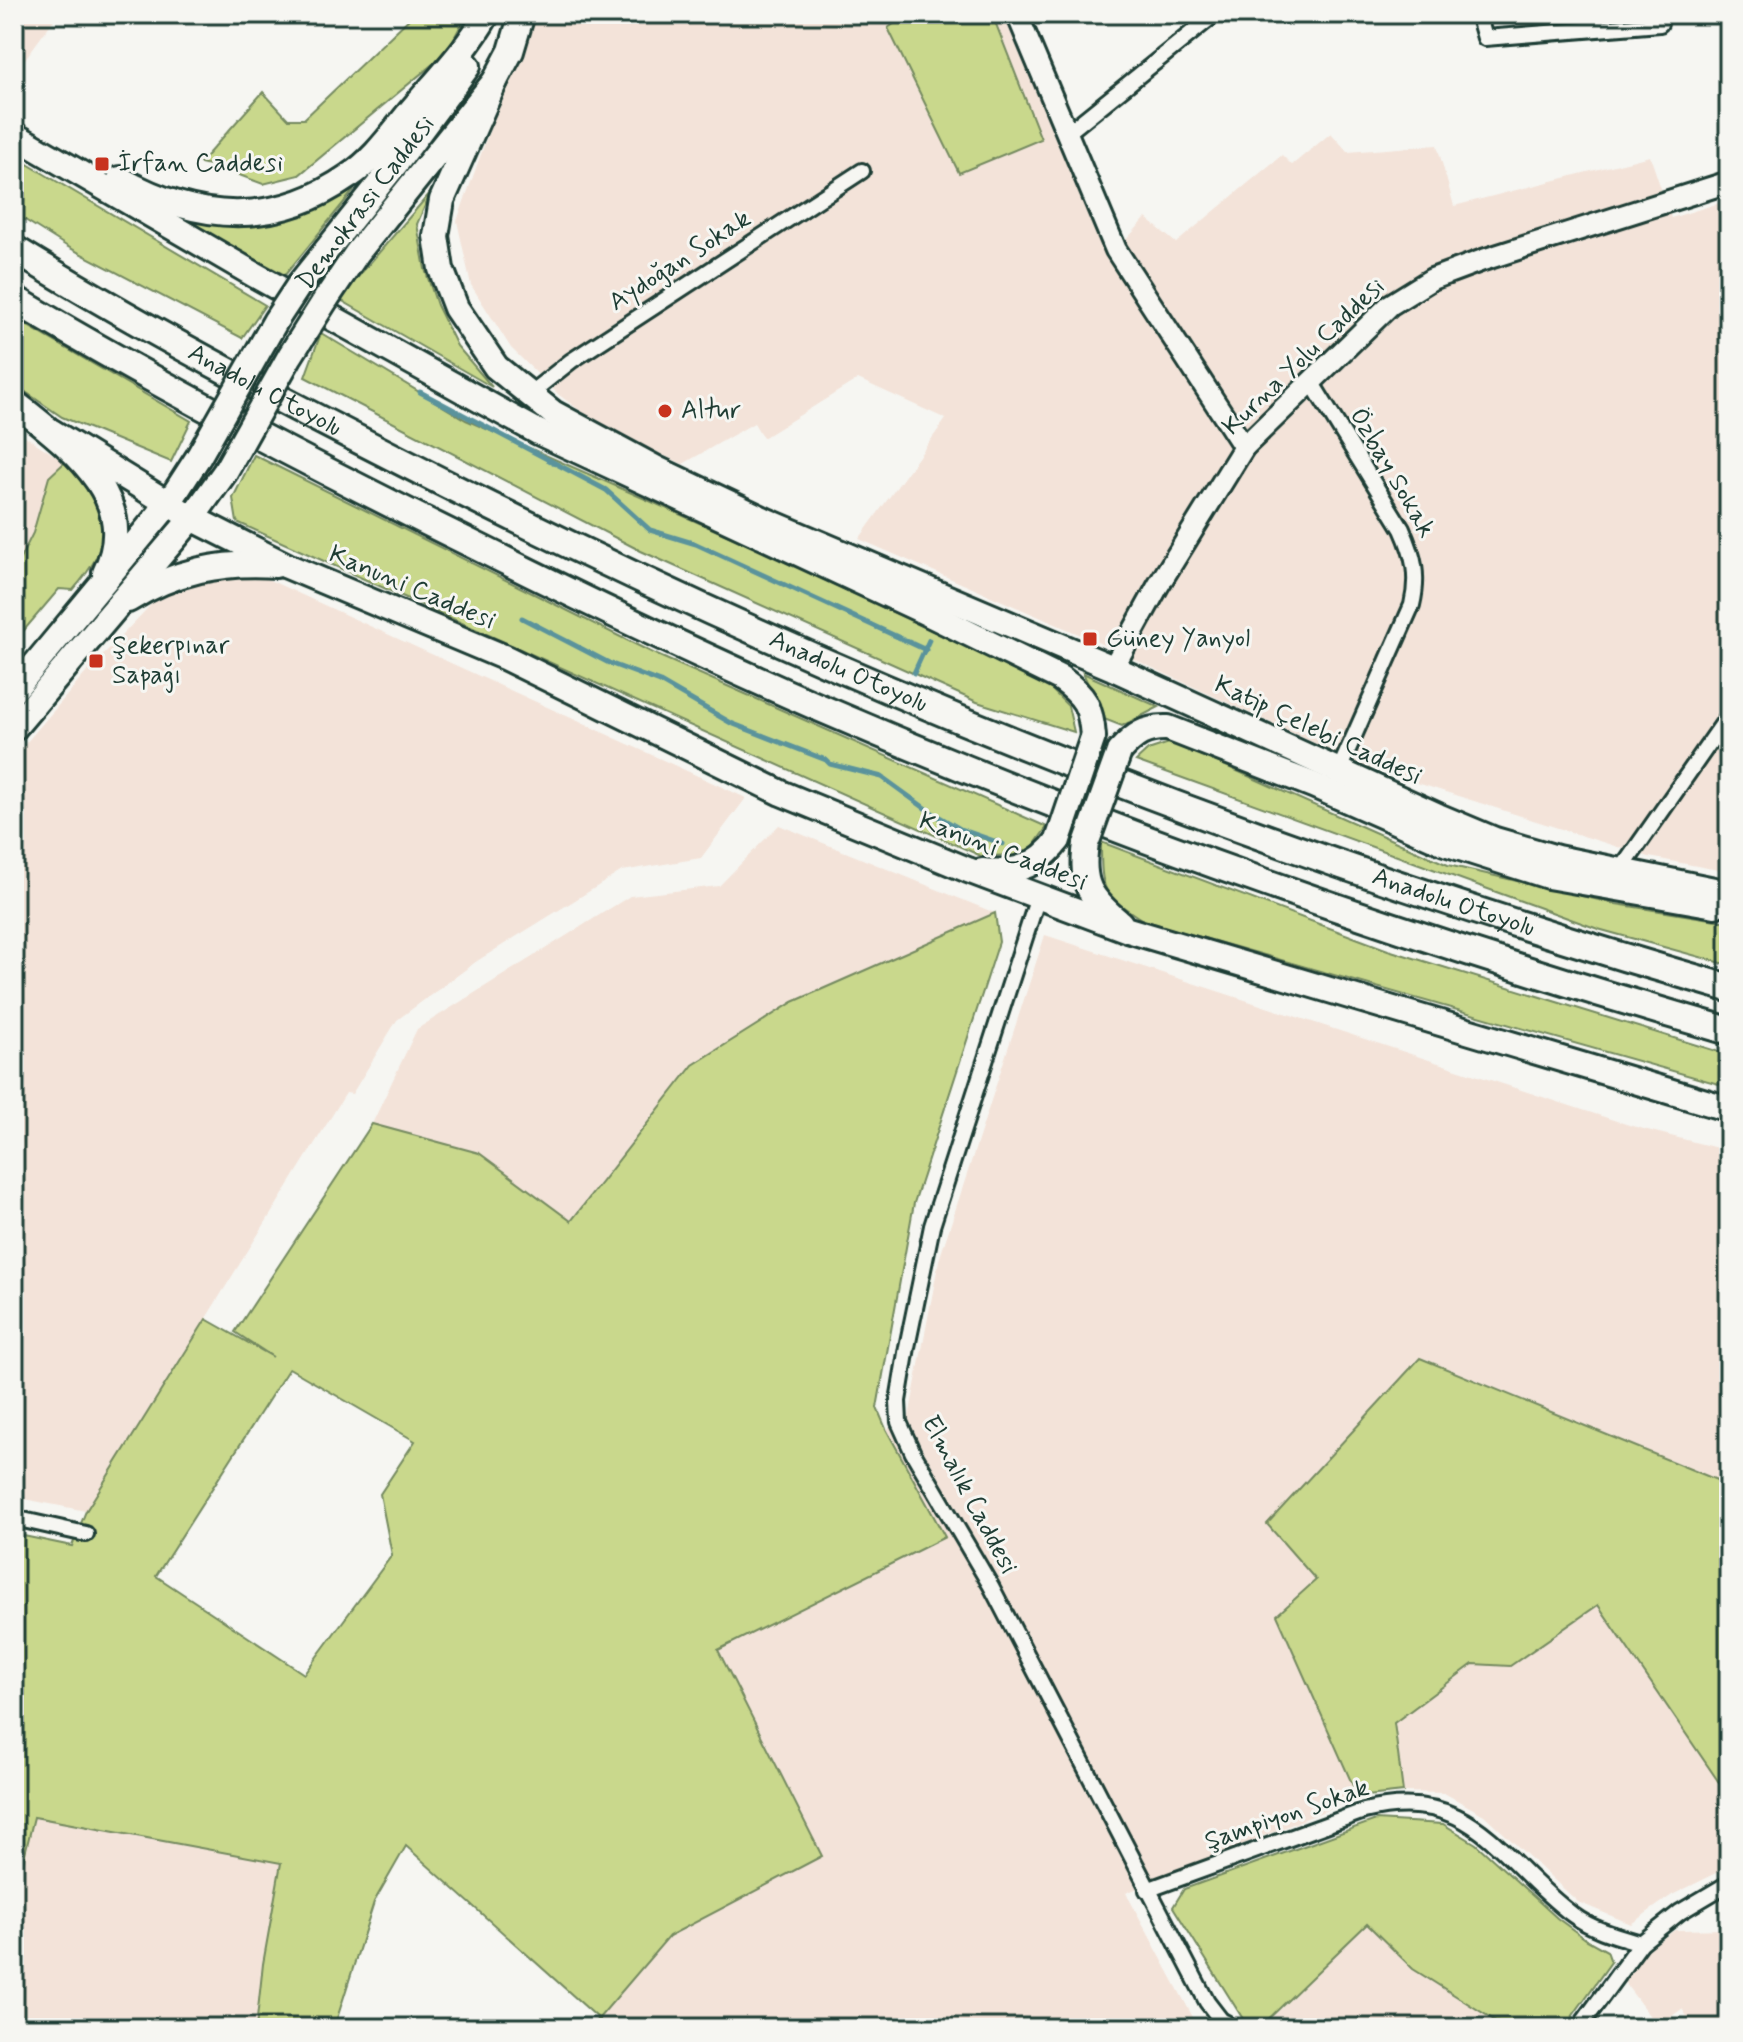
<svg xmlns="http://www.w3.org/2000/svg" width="1743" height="2042" viewBox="0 0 1743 2042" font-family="Mynerve,sans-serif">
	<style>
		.built { fill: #f3e3d9 }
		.green { fill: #c9d88c; stroke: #748a60; stroke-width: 2; fill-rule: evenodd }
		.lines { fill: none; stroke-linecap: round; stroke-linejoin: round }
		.stream { stroke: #5a939c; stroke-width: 5 }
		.street-casing { stroke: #1f3d34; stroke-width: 20 }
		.secondary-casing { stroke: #1f3d34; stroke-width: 26 }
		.primary-casing { stroke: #1f3d34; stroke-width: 30 }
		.highway-casing { stroke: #1f3d34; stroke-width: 32 }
		.street { stroke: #f6f6f2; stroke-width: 14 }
		.secondary { stroke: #f6f6f2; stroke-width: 20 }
		.primary { stroke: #f6f6f2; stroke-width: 24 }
		.highway { stroke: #f6f6f2; stroke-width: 26 }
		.primary-bridge-casing { stroke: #1f3d34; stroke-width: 30; stroke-linecap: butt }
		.primary-bridge { stroke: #f6f6f2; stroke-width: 24 }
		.poi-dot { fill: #c8321e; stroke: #f6f6f2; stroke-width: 3 }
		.labels { text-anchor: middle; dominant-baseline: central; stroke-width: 6; stroke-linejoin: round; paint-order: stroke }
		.poi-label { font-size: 26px; fill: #1f3d34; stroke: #f6f6f2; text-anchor: start }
		.street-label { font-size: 26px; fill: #1f3d34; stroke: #f6f6f2 }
	</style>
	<rect width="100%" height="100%" fill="#f6f6f2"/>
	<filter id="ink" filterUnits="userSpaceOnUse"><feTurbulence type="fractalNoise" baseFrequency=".0125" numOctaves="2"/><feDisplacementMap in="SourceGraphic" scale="16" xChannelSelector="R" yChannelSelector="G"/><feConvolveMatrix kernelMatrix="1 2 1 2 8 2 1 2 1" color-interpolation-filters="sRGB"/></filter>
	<g filter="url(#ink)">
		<g class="built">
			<path d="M14 14H58L14 74Z"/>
			<path d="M529 14H1011L1112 255 1146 218 1176 243 1282 155 1292 165 1331 133 1348 152 1437 145 1454 206 1650 156 1671 218 1729 200V872L1649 857 1364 766 1097 642 859 539 946 419 858 379 763 438 754 423 683 464 607 430 559 395 511 348 471 285 457 221 527 26Z"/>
			<path d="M14 429 65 462 49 477 33 533 14 571Z"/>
			<path d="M182 572 254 573 746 798 701 858 622 871 477 961 397 1020 352 1094 346 1093 86 1511 14 1497V757L85 674Z"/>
			<path d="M779 825 995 913 793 1002 693 1065 571 1221 479 1153 372 1124 417 1029 630 896 719 886Z"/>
			<path d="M1045 935 1632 1126 1729 1151V1485L1420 1357 1267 1524 1316 1581 1277 1615 1358 1797 1126 1893 1195 2021 1190 2028H602L599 2018 668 1936 821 1856 718 1650 945 1537 886 1429 909 1417 939 1260Z"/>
			<path d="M1598 1605 1729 1797V1867L1672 1895 1631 1924 1578 1902 1484 1815 1444 1793 1403 1792 1394 1723 1473 1664 1510 1666Z"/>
			<path d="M34 1817 282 1863 263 1964 256 2028H14V1898Z"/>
			<path d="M1367 1924 1413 1969 1507 2028H1261Z"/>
			<path d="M1729 1929V2028H1695L1682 2009 1657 2026 1622 1979 1642 1953 1675 1930Z"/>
		</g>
		<g class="green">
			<path d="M414 14H467L446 53 299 175 263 184 218 167 200 163 263 92 288 119H304Z"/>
			<path d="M908 14H992L1041 139 959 173 888 28Z"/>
			<path d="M14 156 265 305 242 338 68 247 14 213Z"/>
			<path d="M354 190 285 275 182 220 246 224 301 214Z"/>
			<path d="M431 192 417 224 425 269 437 305 457 346 492 387 339 299Z"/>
			<path d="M14 318 191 421 171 462 62 417 14 384Z"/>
			<path d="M321 333 466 420 772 555 1047 685 1068 706 1074 732 977 702 641 551 305 377Z"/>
			<path d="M254 455 657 655 1047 827 1027 855 981 856 237 522 233 498Z"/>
			<path d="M65 462C81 476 107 508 105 530 104 552 86 575 73 590L59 589 14 642V571L33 533 49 477Z"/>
			<path d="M1083 673 1159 707 1122 726 1104 719Z"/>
			<path d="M1172 742 1448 865 1616 904 1729 922V965L1598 929 1136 761 1148 750Z"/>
			<path d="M1101 842 1388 950 1729 1055V1087L1144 921C1102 893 1101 893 1101 842Z"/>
			<path d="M995 913 999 942 914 1203 877 1408 886 1429 945 1537 718 1650 822 1856 669 1936 599 2018 602 2028H591L598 2018 406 1846 374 1902 334 2028H256L263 1964 281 1863 34 1817 14 1898V1534L72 1546 86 1511 206 1319 273 1357 235 1332 372 1124 479 1153 571 1221 693 1065 793 1002ZM289 1368 415 1441 380 1494 392 1555 304 1674 156 1576Z"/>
			<path d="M1420 1358 1729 1485V1797L1598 1605 1510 1666 1473 1664 1394 1723 1403 1792 1358 1797 1277 1615 1316 1580 1267 1524Z"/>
			<path d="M1376 1820 1443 1824 1476 1844 1557 1918 1587 1940 1607 1951 1611 1962 1564 2028H1507L1413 1969 1367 1924 1260 2027 1243 2019 1173 1907 1184 1889Z"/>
		</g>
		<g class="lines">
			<g class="stream">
				<path d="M420 392 606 490 650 530 696 544 926 650"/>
				<path d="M522 618 609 663 660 682 731 723 826 760 830 764 882 777 929 811 960 829 1003 844"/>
				<path d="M914 673 929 640"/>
			</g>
			<g class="street-casing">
				<g id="street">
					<path d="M1478 14 1485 38 1660 24"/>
					<path d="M1066 134 1215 14"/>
					<path d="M1310 380 1402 529C1414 556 1419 576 1412 605L1339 770"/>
					<path d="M528 395 571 361 862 171"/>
					<path d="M1620 871 1729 715"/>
					<path d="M1038 897 932 1226 907 1347 898 1401 899 1422 913 1453 991 1586 1207 2002 1227 2028"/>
					<path d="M14 1518 86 1534"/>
					<path d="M1147 1890 1364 1811C1473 1784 1499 1860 1573 1915 1593 1930 1617 1936 1641 1943"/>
					<path d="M1579 2028 1641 1943 1680 1912 1729 1883"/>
				</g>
			</g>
			<g class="secondary-casing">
				<g id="secondary">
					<path d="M1017 14 1116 250 1244 447"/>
					<path d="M1113 668 1158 586 1244 447 1390 305 1432 279 1483 260 1729 182"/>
					<path d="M1222 2028 1224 2025"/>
				</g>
			</g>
			<g class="primary-casing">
				<g id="primary">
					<path d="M495 81 442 200 436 236 441 269 456 308 496 367 553 413 657 469 767 521 1113 668 1438 816 1495 840 1557 858 1729 893"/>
					<path d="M14 135 255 275 538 432 919 609 1060 678C1085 696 1091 706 1093 737"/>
					<path d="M120 179C197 222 274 228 349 176 376 159 395 129 416 105 441 76 468 48 487 14"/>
					<path d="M301 282 397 162 468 66"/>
					<path d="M326 299 357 253 495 81 511 51 522 14"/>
					<path d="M14 402C66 444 143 497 105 573"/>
					<path d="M52 432 192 518 287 566 506 658 781 793 968 870 1128 930 1729 1109"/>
					<path d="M128 600C175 571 222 561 276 565"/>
					<path d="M14 690 168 504 199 456"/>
					<path d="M14 728 192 518 225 472"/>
					<path d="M1119 752C1134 735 1145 727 1168 728L1313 785 1445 843 1548 876 1715 905"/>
					<path d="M1086 844C1080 884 1090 898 1120 923"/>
					<path d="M982 871C1014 874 1039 866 1058 840"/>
				</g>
			</g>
			<g class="highway-casing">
				<g id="highway">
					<path id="s1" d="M14 249C158 338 309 415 460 491 867 695 1292 863 1729 988"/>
					<path d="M14 299C164 389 321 470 478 547 590 603 703 657 818 707 1114 835 1419 942 1729 1031"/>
				</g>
			</g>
			<use href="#street" class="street"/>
			<use href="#secondary" class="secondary"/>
			<use href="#primary" class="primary"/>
			<use href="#highway" class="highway"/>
			<g class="primary-bridge-casing">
				<g id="primary-bridge">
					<path d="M199 456 276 320 301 282"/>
					<path d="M225 472 290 356 326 299"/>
					<path d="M1058 840 1093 737"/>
					<path d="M1086 844 1119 752"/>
				</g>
			</g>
			<use href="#primary-bridge" class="primary-bridge"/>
		</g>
	</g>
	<g class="poi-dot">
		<rect x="94" y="156" width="16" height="16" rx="4"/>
		<circle cx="665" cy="411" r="8"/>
		<rect x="1082" y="631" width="16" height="16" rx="4"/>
		<rect x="88" y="653" width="16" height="16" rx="4"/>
	</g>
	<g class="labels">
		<g class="poi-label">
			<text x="118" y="164">İrfan Caddesi</text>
			<text x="681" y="411">Altur</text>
			<text x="1106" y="639">Güney Yanyol</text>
			<text x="112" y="646">Şekerpınar<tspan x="112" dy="30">Sapağı</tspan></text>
		</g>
		<g class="street-label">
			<text transform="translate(366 203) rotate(-53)">Demokrasi Caddesi</text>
			<text transform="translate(680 261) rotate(-33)">Aydoğan Sokak</text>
			<text transform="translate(1304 357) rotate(-44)">Kurna Yolu Caddesi</text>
			<text stroke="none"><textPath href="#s1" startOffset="288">Anadolu Otoyolu</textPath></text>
			<text transform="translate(1392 473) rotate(60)">Özbay Sokak</text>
			<text transform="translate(412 588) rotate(23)">Kanuni Caddesi</text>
			<text stroke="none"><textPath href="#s1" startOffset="936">Anadolu Otoyolu</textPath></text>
			<text transform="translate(1318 731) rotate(25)">Katip Çelebi Caddesi</text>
			<text transform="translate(1003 852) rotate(21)">Kanuni Caddesi</text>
			<text stroke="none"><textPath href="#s1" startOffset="1584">Anadolu Otoyolu</textPath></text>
			<text transform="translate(969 1495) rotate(62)">Elmalık Caddesi</text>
			<text transform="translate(1287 1815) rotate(-19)">Şampiyon Sokak</text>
		</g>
	</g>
	<rect width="1743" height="2042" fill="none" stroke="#f6f6f2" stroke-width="48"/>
	<rect x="24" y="24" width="1695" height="1994" fill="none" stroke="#1f3d34" stroke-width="3" filter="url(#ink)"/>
</svg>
